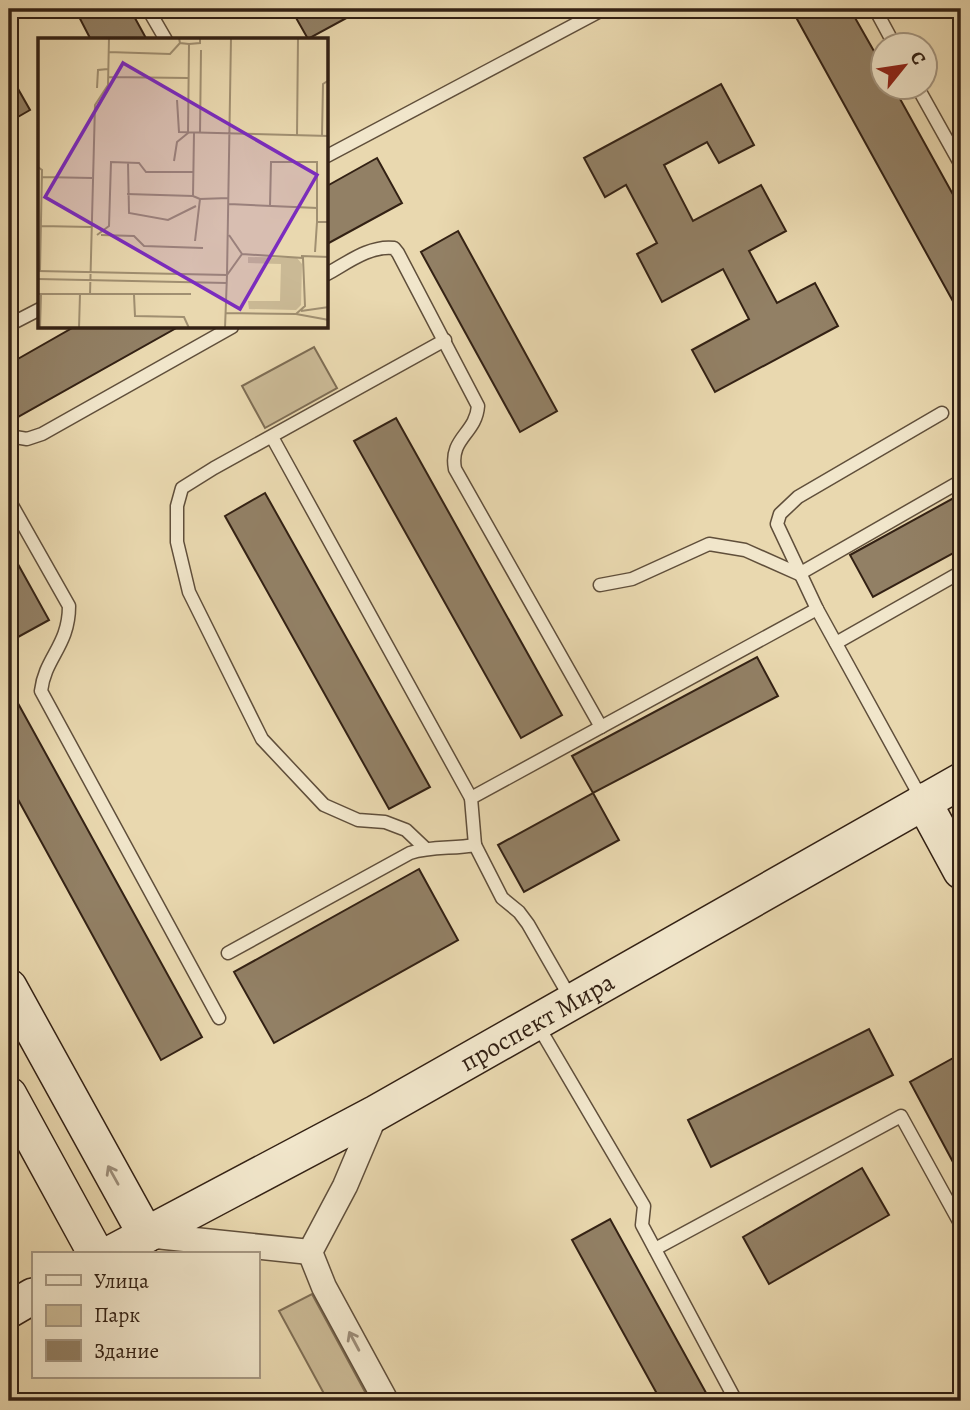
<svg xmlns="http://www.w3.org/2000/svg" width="970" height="1410" viewBox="0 0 970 1410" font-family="Alegreya,serif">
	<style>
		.green { fill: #cab995; stroke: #7e6d54; stroke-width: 2 }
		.building { fill: #928065; stroke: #332114; stroke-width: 2 }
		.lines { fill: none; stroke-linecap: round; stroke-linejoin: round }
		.lane-casing { stroke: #604f3b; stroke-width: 15 }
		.street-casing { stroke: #604f3b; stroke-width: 27 }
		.secondary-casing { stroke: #332114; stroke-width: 38 }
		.lane { stroke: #f1e6cb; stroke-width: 12 }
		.street { stroke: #f1e6cb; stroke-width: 24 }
		.secondary { stroke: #f1e6cb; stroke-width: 35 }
		.oneway { stroke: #9c8d79 }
		.labels { text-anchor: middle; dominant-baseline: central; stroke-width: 5; stroke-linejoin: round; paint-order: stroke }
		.street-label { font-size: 26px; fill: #332114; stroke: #f1e6cb }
		.inset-road { fill: none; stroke: #a08f71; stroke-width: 2 }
		.view { fill: #7b2cbf; fill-opacity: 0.15; stroke: #7b2cbf; stroke-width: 3.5 }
		.inset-edge { fill: none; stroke: #332114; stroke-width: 3.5 }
	</style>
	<rect width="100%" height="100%" fill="#e9d8af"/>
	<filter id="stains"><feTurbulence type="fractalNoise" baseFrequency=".00286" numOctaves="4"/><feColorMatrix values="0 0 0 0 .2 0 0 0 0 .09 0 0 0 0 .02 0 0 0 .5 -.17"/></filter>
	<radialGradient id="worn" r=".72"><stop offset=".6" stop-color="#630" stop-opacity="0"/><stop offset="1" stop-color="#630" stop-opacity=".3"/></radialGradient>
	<g class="green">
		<path d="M314 347 337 388 265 428 242 386Z"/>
		<path d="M312 1294 370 1401H328L279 1311Z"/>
	</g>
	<g class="building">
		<path d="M75 9H130L147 40H91Z"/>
		<path d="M291 9H363L308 39Z"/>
		<path d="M795 9H850L883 67V88H894L961 209V302L955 305 792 10Z"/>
		<path d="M9 73 30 110 9 122Z"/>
		<path d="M721 84 754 145 719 163 707 142 664 165 693 221 761 185 786 231 749 251 777 303 815 283 838 326 715 392 692 350 749 319 723 269 662 302 637 254 657 243 626 185 605 197 584 158Z"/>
		<path d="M377 158 402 203 327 244V186Z"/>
		<path d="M458 231 557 411 520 432 421 252Z"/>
		<path d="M74 327H178L16 418 9 404V364Z"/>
		<path d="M396 418 562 715 521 738 354 441Z"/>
		<path d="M265 493 430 787 389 809 225 516Z"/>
		<path d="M961 494V549L873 597 850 555Z"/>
		<path d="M9 548 49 620 9 642Z"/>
		<path d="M757 657 778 696 593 793 572 756Z"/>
		<path d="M9 687 202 1037 161 1060 9 783Z"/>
		<path d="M593 793 619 840 524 892 498 845Z"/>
		<path d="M419 869 458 940 274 1043 234 972Z"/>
		<path d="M869 1029 893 1075 711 1167 688 1120Z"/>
		<path d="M955 1057 961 1068V1177L910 1082Z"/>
		<path d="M862 1168 889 1215 769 1284 743 1237Z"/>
		<path d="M610 1219 710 1400 709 1401H661L572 1240Z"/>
	</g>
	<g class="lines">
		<g class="lane-casing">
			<g id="lane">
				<path d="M148 9 166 40"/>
				<path d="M875 9 895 46"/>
				<path d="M918 88 961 165"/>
				<path d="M327 156 604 9"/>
				<path d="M327 274C347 263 370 245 394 248L398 253 478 406C476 434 449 438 455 469L601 727"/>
				<path d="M9 325 40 309"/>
				<path d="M9 436 27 439 42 434 232 327"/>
				<path d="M272 437 471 798"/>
				<path d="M9 500 69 606C69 646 45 657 41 691L219 1018"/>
				<path d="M600 585 632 579 709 544 745 550 799 574 961 481"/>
				<path d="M836 643 961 572"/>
				<path d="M921 798 817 609 777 524 780 514 798 497 942 413"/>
				<path d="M475 845 471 798 817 609"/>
				<path d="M425 848 406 830 385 822 358 820 324 805 262 739 189 592 177 542V506L182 488 214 468 445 340"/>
				<path d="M228 953 410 853C431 846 453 849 475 845L502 898 519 912 528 924 571 999"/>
				<path d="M537 1024 644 1206 642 1225 736 1401"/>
				<path d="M655 1249 901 1116 961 1225"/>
			</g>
		</g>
		<g class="street-casing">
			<g id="street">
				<path d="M146 1235 310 1252 345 1186 376 1113"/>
				<path d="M310 1252 324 1287 386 1401"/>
			</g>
		</g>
		<g class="secondary-casing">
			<g id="secondary">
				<path d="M923 801 961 871"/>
				<path d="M9 987 146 1235"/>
				<path d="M9 1095 96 1254"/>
				<path id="s1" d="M110 1254 376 1113 961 781"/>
				<path d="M9 1310 33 1296"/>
			</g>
		</g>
		<use href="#lane" class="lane"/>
		<use href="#street" class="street"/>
		<use href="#secondary" class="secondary"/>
	</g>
	<defs><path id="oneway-shaft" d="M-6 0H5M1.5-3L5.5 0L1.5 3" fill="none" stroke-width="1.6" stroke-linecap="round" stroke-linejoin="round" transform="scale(1.75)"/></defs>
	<g class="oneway">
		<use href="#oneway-shaft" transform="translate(113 1175) rotate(-119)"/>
		<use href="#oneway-shaft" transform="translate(354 1341) rotate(-118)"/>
	</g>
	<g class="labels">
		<g class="street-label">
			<text stroke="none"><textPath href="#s1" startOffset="486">проспект Мира</textPath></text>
		</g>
	</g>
	<g transform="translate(38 38)">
		<rect width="290" height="290" fill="#e9d8af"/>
		<path d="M210 219 259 220 264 226 263 267 258 272 211 271 210 263H242L243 226 210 225Z" fill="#cab995"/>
		<path class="inset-road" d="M141 0 142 5 151 6 162 5V0M70 14 132 16 142 5M70 39 150 40M59 50 60 32 70 31M139 62 141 94 291 98M156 95 155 158 162 161M162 95 163 12M259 97 260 0M284 98 285 46 291 42M136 123 139 104 150 95 151 6M90 125 91 175 130 182 158 168M0 129 4 132 2 233M4 139 54 140M89 156 155 158M191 166 279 170V184H291M232 168 233 124H279V170M3 188 53 189M59 197 71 188 73 124 101 125 108 134H155M63 197 96 198 106 208 165 210M157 203 162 161 191 160M277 214 279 184M263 218 291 219M0 233 189 237 187 290M189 237 193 0M189 237 204 216 191 197M0 241 189 245M0 256H153M52 257 57 67 70 47 71 0M96 257 97 278 146 279 151 290M263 273 291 269M188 275 258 276 267 268 265 220 204 216M258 276 291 282M2 290 3 256M41 290 42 256"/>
		<path class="view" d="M85 25 279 137 202 271 7 159Z"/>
		<rect width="290" height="290" class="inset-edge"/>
	</g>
	<rect width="970" height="1410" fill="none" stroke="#e9d8af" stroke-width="35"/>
	<rect x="10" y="10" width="949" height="1389" fill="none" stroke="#332114" stroke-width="3.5"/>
	<rect x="18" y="18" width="935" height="1375" fill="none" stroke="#332114" stroke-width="2"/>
	<rect x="32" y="1252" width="228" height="126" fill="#f1e6cb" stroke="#a59782" stroke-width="2"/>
	<rect x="46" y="1275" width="35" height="10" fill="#f1e6cb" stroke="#a59782" stroke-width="2"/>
	<text x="94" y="1288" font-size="21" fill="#332114">Улица</text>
	<rect x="46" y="1305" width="35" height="21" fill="#cab995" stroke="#a59782" stroke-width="2"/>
	<text x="94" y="1322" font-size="21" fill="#332114">Парк</text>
	<rect x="46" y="1340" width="35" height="21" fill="#928065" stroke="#a59782" stroke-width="2"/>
	<text x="94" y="1358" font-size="21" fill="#332114">Здание</text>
	<g transform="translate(904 66) rotate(60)"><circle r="33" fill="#f1e6cb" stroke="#a59782" stroke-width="2"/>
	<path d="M0-5L12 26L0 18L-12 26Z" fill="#8f2418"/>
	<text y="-10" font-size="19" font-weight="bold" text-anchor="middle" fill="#332114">С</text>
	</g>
	<rect width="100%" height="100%" filter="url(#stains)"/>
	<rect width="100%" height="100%" fill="url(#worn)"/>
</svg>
